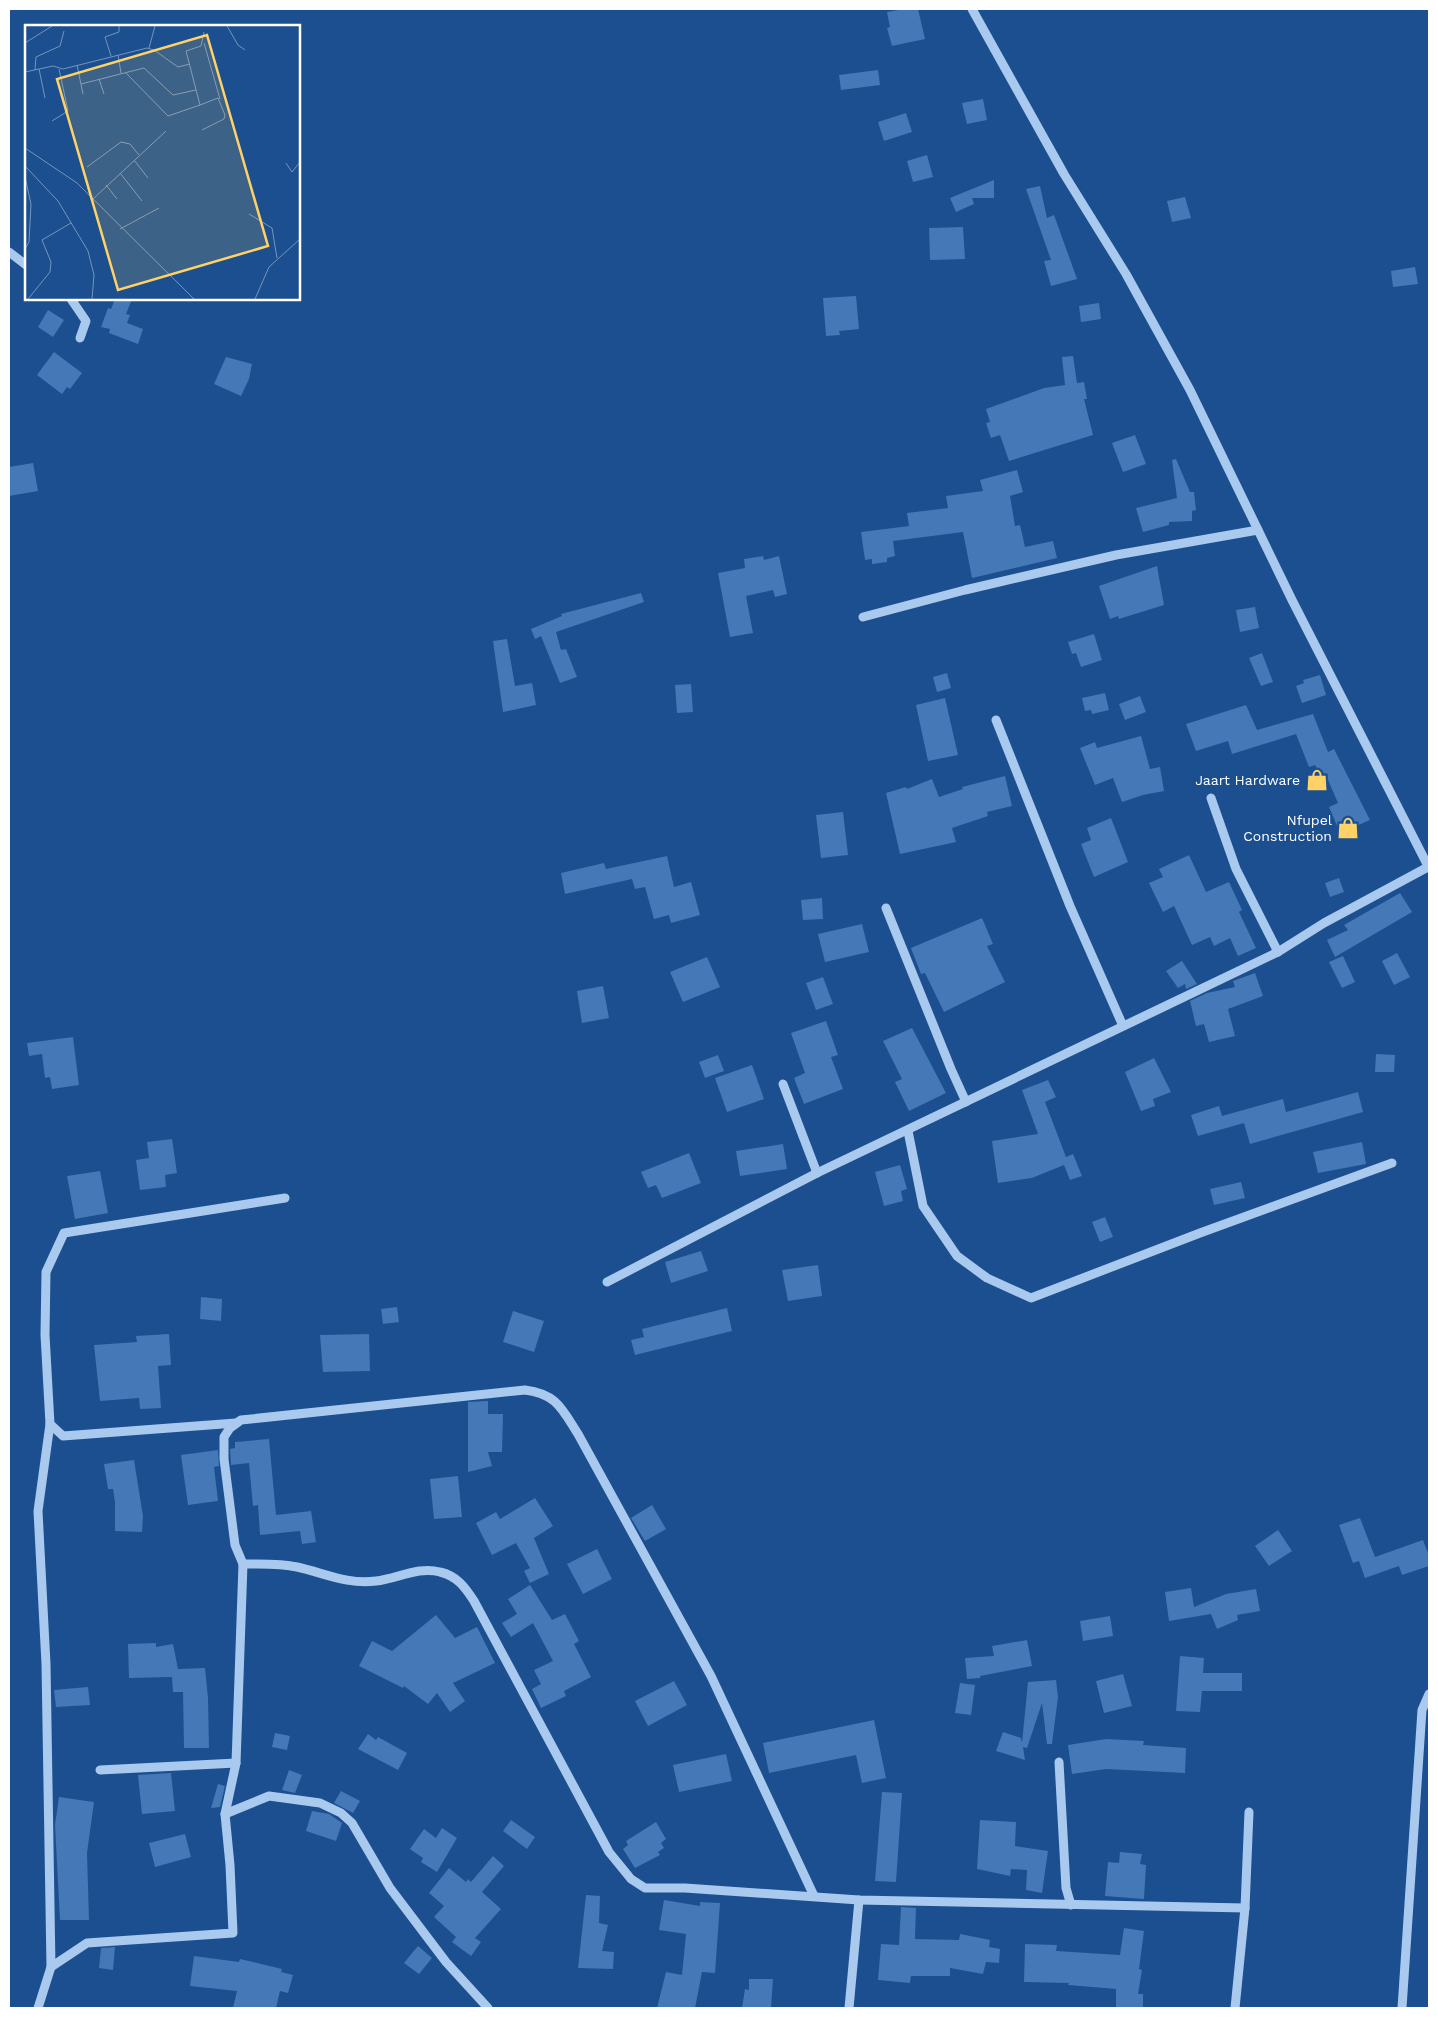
<svg xmlns="http://www.w3.org/2000/svg" width="1438" height="2017" viewBox="0 0 1438 2017" font-family="'Work Sans',sans-serif">
	<style>
		.building { fill: #4478b7 }
		.lines { fill: none; stroke-linecap: round; stroke-linejoin: round }
		.minor { stroke: #a9c9ee; stroke-width: 9 }
		.labels { text-anchor: middle; dominant-baseline: central; stroke-width: 4; stroke-linejoin: round; paint-order: stroke }
		.poi-label { font-size: 14px; fill: #fff; stroke: #1b4f8f; text-anchor: end }
		.inset-road { fill: none; stroke: #7695bc; stroke-width: 1 }
		.view { fill: #ffd166; fill-opacity: 0.15; stroke: #ffd166; stroke-width: 2.5 }
		.inset-edge { fill: none; stroke: #fff; stroke-width: 2.5 }
	</style>
	<rect width="100%" height="100%" fill="#1b4f8f"/>
	<g class="building">
		<path d="M905 9H918L925 39 892 46 887 28 890 27 887 12Z"/>
		<path d="M878 70 880 85 841 90 839 75Z"/>
		<path d="M983 99 987 120 967 124 962 103Z"/>
		<path d="M906 113 912 132 884 141 878 122Z"/>
		<path d="M927 155 933 177 913 182 907 161Z"/>
		<path d="M994 180V198H972L974 204 956 212 950 198Z"/>
		<path d="M1040 186 1047 218 1054 215 1077 279 1051 286 1044 261 1051 260 1026 189Z"/>
		<path d="M1185 197 1191 218 1172 222 1167 201Z"/>
		<path d="M963 227 965 259 930 260 929 228Z"/>
		<path d="M1415 267 1418 284 1393 287 1391 271Z"/>
		<path d="M856 296 859 329 839 331 840 335 826 336 823 298Z"/>
		<path d="M115 299H132L126 314 130 315 127 323 143 329 138 344 109 333 110 329 101 327 108 308 111 309Z"/>
		<path d="M1099 303 1101 319 1081 322 1079 306Z"/>
		<path d="M48 310 64 320 53 337 38 327Z"/>
		<path d="M54 352 82 373 70 389 67 387 62 394 37 375Z"/>
		<path d="M1073 356 1077 383 1084 382 1087 399H1084L1093 435 1009 461 1000 435 991 438 986 423 990 422 986 409 1044 388 1065 385 1062 357Z"/>
		<path d="M226 357 252 364 249 379 241 396 214 384Z"/>
		<path d="M1135 435 1146 464 1123 472 1112 443Z"/>
		<path d="M1176 459 1190 492H1194L1196 510 1192 511V521L1169 522V525L1143 532 1136 508 1177 498 1172 460Z"/>
		<path d="M33 463 38 491 9 496V467Z"/>
		<path d="M1017 470 1023 492 1010 496 1015 526 1020 525 1025 547 1053 541 1057 558 972 578 963 532 893 541 895 556 887 558V562L872 564V559L865 560 861 532 909 526 907 513 948 508 946 496 983 491 980 480Z"/>
		<path d="M763 556 764 560 779 556 787 594 775 597 773 590 746 596 753 633 730 637 718 573 745 568 744 559Z"/>
		<path d="M1157 566 1164 605 1119 619 1118 616 1110 619 1099 586Z"/>
		<path d="M641 593 644 602 556 632 561 650 566 649 577 677 560 683 541 636 535 639 531 629 562 616 561 614Z"/>
		<path d="M1255 607 1259 628 1240 632 1236 610Z"/>
		<path d="M1094 634 1102 660 1081 667 1076 653 1072 654 1068 642Z"/>
		<path d="M507 639 515 686 532 683 536 705 503 712 493 641Z"/>
		<path d="M1262 653 1273 682 1261 686 1249 658Z"/>
		<path d="M947 673 951 688 937 692 933 677Z"/>
		<path d="M1320 675 1326 695 1302 703 1296 686 1304 683 1303 680Z"/>
		<path d="M691 684 693 712 677 713 675 685Z"/>
		<path d="M1105 693 1109 710 1092 714 1091 710 1085 711 1082 698Z"/>
		<path d="M1140 696 1146 712 1125 720 1119 704Z"/>
		<path d="M945 698 958 755 928 761 916 705Z"/>
		<path d="M1246 705 1257 730 1313 714 1328 752 1334 749 1370 820 1340 833 1329 807 1338 803 1325 773 1320 775 1315 765 1309 767 1296 734 1232 754 1228 741 1196 751 1186 724Z"/>
		<path d="M1141 736 1150 769 1160 767 1164 791 1143 795 1122 802 1113 778 1095 785 1080 748 1095 742 1097 748Z"/>
		<path d="M1005 776 1012 806 987 812 988 816 952 828 956 842 900 854 886 793 906 787 907 789 932 779 939 797 963 789 962 787Z"/>
		<path d="M843 812 848 855 821 858 816 815Z"/>
		<path d="M1111 818 1128 862 1094 877 1081 844 1091 840 1087 828Z"/>
		<path d="M1189 855 1206 892 1229 882 1242 910 1239 912 1256 948 1238 956 1230 938 1214 946 1210 937 1192 945 1174 906 1163 912 1149 883 1163 877 1159 869Z"/>
		<path d="M667 856 674 887 691 882 700 915 671 923 669 915 654 919 645 887 635 889 632 879 565 894 561 873 604 863 606 869Z"/>
		<path d="M1339 878 1344 892 1330 897 1325 883Z"/>
		<path d="M1400 893 1412 912 1335 957 1327 940 1348 930 1344 925Z"/>
		<path d="M822 898 823 919 803 920 801 900Z"/>
		<path d="M982 918 993 944 987 946 1005 982 944 1012 925 973 921 974 911 948Z"/>
		<path d="M862 924 869 952 825 962 818 934Z"/>
		<path d="M1397 953 1410 977 1394 985 1382 961Z"/>
		<path d="M1343 956 1355 982 1342 988 1329 962Z"/>
		<path d="M707 957 720 987 683 1002 670 972Z"/>
		<path d="M1182 961 1197 984 1186 989 1185 984 1178 988 1166 971Z"/>
		<path d="M1255 973 1263 996 1228 1009 1235 1036 1209 1042 1204 1024 1196 1026 1190 1001 1207 993 1235 987 1233 981Z"/>
		<path d="M823 977 833 1004 816 1010 806 983Z"/>
		<path d="M603 986 609 1018 582 1023 577 991Z"/>
		<path d="M826 1021 838 1055 831 1057 843 1089 804 1104 794 1078 805 1073 791 1033Z"/>
		<path d="M912 1028 946 1093 909 1111 895 1082 902 1079 883 1041Z"/>
		<path d="M73 1037 79 1085 52 1089 50 1077 45 1078 42 1054 29 1056 27 1043Z"/>
		<path d="M1376 1054 1395 1055 1394 1072H1375Z"/>
		<path d="M718 1055 724 1071 705 1078 699 1062Z"/>
		<path d="M1154 1058 1171 1092 1153 1099 1155 1106 1141 1111 1125 1072Z"/>
		<path d="M752 1065 764 1099 727 1112 715 1078Z"/>
		<path d="M1048 1080 1056 1097 1045 1102 1066 1157 1073 1154 1082 1176 1070 1180 1064 1165 1032 1178 998 1183 992 1141 1038 1134 1022 1090Z"/>
		<path d="M1358 1092 1363 1112 1250 1144 1244 1123 1198 1136 1191 1115 1219 1106 1222 1116 1283 1099 1286 1112Z"/>
		<path d="M172 1139 177 1173 165 1175 166 1187 140 1190 136 1160 149 1158 147 1142Z"/>
		<path d="M1362 1142 1366 1164 1318 1173 1313 1152Z"/>
		<path d="M783 1144 787 1169 740 1176 736 1151Z"/>
		<path d="M689 1153 701 1183 662 1198 656 1185 648 1188 641 1172Z"/>
		<path d="M900 1165 907 1189 901 1191 903 1201 884 1206 875 1172Z"/>
		<path d="M100 1171 108 1213 75 1219 67 1176Z"/>
		<path d="M1241 1182 1245 1198 1214 1205 1210 1189Z"/>
		<path d="M1105 1217 1113 1237 1100 1242 1092 1222Z"/>
		<path d="M701 1251 708 1271 671 1283 665 1262Z"/>
		<path d="M818 1265 822 1296 788 1301 782 1270Z"/>
		<path d="M201 1297 222 1299 221 1321 200 1319Z"/>
		<path d="M397 1307 399 1322 383 1324 381 1309Z"/>
		<path d="M727 1308 732 1331 635 1355 631 1340 644 1337 642 1329Z"/>
		<path d="M513 1311 544 1321 534 1352 503 1342Z"/>
		<path d="M169 1334 171 1365 158 1366 161 1408 140 1409 139 1398 100 1401 94 1345 137 1342 136 1336Z"/>
		<path d="M369 1334 370 1371 323 1372 320 1335Z"/>
		<path d="M488 1401V1414H503L502 1452H488L492 1466 468 1472V1402Z"/>
		<path d="M269 1439 276 1515 311 1511 316 1542 302 1544 300 1531 260 1535 258 1505 253 1506 249 1463 231 1465 230 1449 235 1448V1442Z"/>
		<path d="M218 1450 219 1466 214 1467 218 1501 188 1505 181 1455Z"/>
		<path d="M134 1460 143 1516 142 1532 115 1531V1502L113 1489H108L104 1464Z"/>
		<path d="M458 1476 462 1517 434 1519 430 1479Z"/>
		<path d="M535 1498 553 1526 534 1538 549 1574 530 1583 524 1571 530 1568 516 1543 492 1555 476 1523 496 1512 500 1519Z"/>
		<path d="M652 1505 666 1529 645 1541 631 1518Z"/>
		<path d="M1360 1518 1375 1557 1423 1540 1429 1556V1566L1402 1575 1399 1566 1365 1578 1359 1561 1353 1563 1339 1525Z"/>
		<path d="M1278 1530 1292 1551 1269 1566 1255 1546Z"/>
		<path d="M597 1549 612 1579 583 1594 567 1564Z"/>
		<path d="M530 1585 552 1620 565 1614 579 1641 574 1644 591 1677 564 1691 566 1696 541 1708 532 1689 541 1684 534 1670 553 1661 533 1623 511 1637 502 1623 517 1614 508 1599Z"/>
		<path d="M1191 1588 1194 1607 1226 1594 1256 1589 1260 1611 1237 1615 1238 1620 1217 1629 1211 1614 1169 1621 1165 1592Z"/>
		<path d="M436 1615 455 1638 477 1627 495 1663 453 1683 465 1701 450 1712 437 1693 428 1704 404 1686 403 1688 359 1666 372 1641 392 1651Z"/>
		<path d="M1110 1616 1113 1636 1083 1641 1080 1621Z"/>
		<path d="M1027 1640 1032 1666 980 1676V1678L967 1679 965 1658 994 1656 992 1646Z"/>
		<path d="M156 1643V1647L173 1644 178 1669 205 1668 208 1698 209 1748H184L183 1692H173L172 1677 129 1678 128 1644Z"/>
		<path d="M1180 1656 1204 1658 1203 1673H1242V1691H1202L1200 1712 1176 1711Z"/>
		<path d="M1123 1674 1132 1706 1104 1713 1096 1681Z"/>
		<path d="M1056 1680 1058 1697 1052 1744H1047L1042 1703 1027 1748 1023 1747 1025 1760 996 1751 1003 1732 1021 1738 1022 1743 1028 1682Z"/>
		<path d="M674 1681 687 1705 648 1726 635 1701Z"/>
		<path d="M960 1683 975 1685 971 1715 955 1713Z"/>
		<path d="M88 1687 90 1705 56 1707 54 1690Z"/>
		<path d="M874 1720 886 1778 862 1783 856 1755 769 1773 763 1743Z"/>
		<path d="M275 1733 290 1736 287 1750 272 1747Z"/>
		<path d="M368 1734 376 1740 378 1737 407 1753 398 1770 358 1749Z"/>
		<path d="M1106 1739 1144 1741 1143 1745 1186 1748 1185 1773 1106 1769 1072 1774 1068 1745Z"/>
		<path d="M726 1754 732 1781 679 1792 673 1765Z"/>
		<path d="M289 1770 302 1775 295 1793 282 1790Z"/>
		<path d="M171 1773 175 1811 142 1814 138 1775Z"/>
		<path d="M218 1784 225 1786 220 1807 211 1808Z"/>
		<path d="M341 1791 360 1801 353 1813 334 1803Z"/>
		<path d="M882 1792 902 1793 896 1882 875 1881Z"/>
		<path d="M59 1797 94 1802 87 1853 89 1920H60L55 1825Z"/>
		<path d="M312 1811 329 1814 342 1823 336 1841 306 1831Z"/>
		<path d="M511 1820 535 1837 527 1849 503 1831Z"/>
		<path d="M980 1820 1016 1822 1015 1846 1048 1851 1042 1893 1026 1890 1027 1870 1011 1869 1010 1876 977 1869Z"/>
		<path d="M656 1822 666 1839 661 1843 664 1848 658 1852 660 1855 635 1868 623 1849 628 1845 626 1841Z"/>
		<path d="M442 1828 457 1838 437 1872 421 1862 423 1858 410 1849 424 1829 436 1838Z"/>
		<path d="M185 1834 191 1857 155 1867 149 1843Z"/>
		<path d="M1120 1852 1142 1854 1140 1864 1146 1865 1144 1899 1105 1896 1108 1862 1119 1863Z"/>
		<path d="M493 1856 504 1866 482 1892 501 1909 475 1938 481 1942 471 1956 452 1942 456 1937 434 1917 444 1906 429 1893 449 1868 466 1882 468 1879 471 1882Z"/>
		<path d="M586 1895 600 1896 599 1923 608 1925 602 1951 614 1952 613 1969 578 1968Z"/>
		<path d="M664 1900 700 1906V1902L720 1903 715 1973 702 1972 695 2008H657L666 1972 682 1975 686 1934 659 1930Z"/>
		<path d="M901 1907 916 1908 915 1939 959 1940 960 1934 990 1940 989 1947 1000 1949 999 1963 986 1962 983 1974 950 1968V1976H911L910 1983 878 1980 881 1944 899 1945Z"/>
		<path d="M1124 1928 1144 1931 1139 1969 1142 1970 1138 1994H1143V2008H1116V1989L1068 1985 1069 1983 1024 1982 1025 1944 1057 1945 1056 1951 1120 1955Z"/>
		<path d="M418 1946 432 1958 419 1974 404 1963Z"/>
		<path d="M115 1947 113 1970 99 1968 101 1948Z"/>
		<path d="M194 1956 239 1962 240 1959 282 1969 281 1972 293 1975 288 1993 280 1991 276 2008H233L237 1991 190 1986Z"/>
		<path d="M749 1979H773L771 2008H742L745 1989 749 1990Z"/>
	</g>
	<g class="lines">
		<g class="minor">
			<path d="M972 9 1064 174 1126 274 1190 390 1292 600 1429 868"/>
			<path d="M9 252 26 265"/>
			<path d="M71 299 86 321 80 338"/>
			<path d="M863 617 965 590 1116 555 1258 530"/>
			<path d="M996 720 1070 906 1123 1026"/>
			<path d="M1211 798 1236 869 1278 952"/>
			<path d="M886 908 951 1069 966 1102"/>
			<path d="M783 1084 817 1173"/>
			<path d="M908 1131 923 1206 957 1256 987 1278 1031 1298 1200 1233 1392 1163"/>
			<path d="M607 1282 817 1173 1278 952 1324 923 1428 867"/>
			<path d="M236 1423 63 1436 50 1424 45 1335 46 1272 64 1233 285 1198"/>
			<path d="M50 1424 38 1511 46 1664 51 1967"/>
			<path d="M243 1564C261 1564 280 1563 297 1567 324 1573 348 1585 376 1581 397 1579 418 1566 440 1572 457 1576 465 1587 474 1601L609 1852 631 1879 645 1888H685L859 1900 1245 1908"/>
			<path d="M1059 1762 1066 1888 1071 1905"/>
			<path d="M100 1770 236 1763"/>
			<path d="M225 1814 269 1796 320 1803 341 1813 352 1823 390 1888 446 1962 488 2008"/>
			<path d="M38 2008 51 1967 87 1943 233 1933 230 1865 225 1814 236 1763 243 1564 235 1545 224 1459V1437L230 1428 241 1420 525 1390C557 1394 562 1409 578 1434L711 1676 814 1896"/>
			<path d="M849 2008 859 1900"/>
			<path d="M1235 2008 1245 1908 1249 1812"/>
			<path d="M1402 2008 1422 1710 1429 1694"/>
		</g>
	</g>
	<defs>
		<g id="shop-bare" transform="scale(1.725)"><path d="M-5-2.5h2.3a2.7 3.5 0 0 1 5.4 0H5L5.5 6h-11ZM-1.5-2.5h3a1.5 2.3 0 0 0-3 0Z" fill="#ffd166" stroke="#1b4f8f" stroke-width="2.5" paint-order="stroke"/></g>
	</defs>
	<g fill-rule="evenodd">
		<use href="#shop-bare" x="1317" y="780"/>
		<use href="#shop-bare" x="1348" y="828"/>
	</g>
	<g class="labels">
		<g class="poi-label">
			<text x="1300" y="780">Jaart Hardware</text>
			<text x="1332" y="820">Nfupel<tspan x="1332" dy="16">Construction</tspan></text>
		</g>
	</g>
	<g transform="translate(25 25)">
		<rect width="275" height="275" fill="#1b4f8f"/>
		<path class="inset-road" d="M202 1 213 20 220 25M0 18 27 1M179 18 195 74M124 23 130 1M93 30 96 48M86 31 80 12 94 7V1M52 40 58 69M14 44 20 73M10 45 11 32 35 21 39 6M0 47 28 41 38 44 122 23 129 25 153 42 165 39M101 48 143 91 175 80 161 26 176 21 179 7M74 54 79 69M56 59 119 43 148 70 171 65M175 80 193 73 200 90 199 94 177 105M27 96 43 86 34 44M0 123 52 158 169 274M109 135 123 153M261 138 267 147 275 137M0 141 33 176 63 226 69 250 67 274M62 142 96 117 105 119 114 130M95 148 117 176M0 152 6 179 4 217 0 224M81 160 92 174M68 174 141 106M224 189 247 203 252 233M95 204 134 183M3 274 25 247 26 237 17 215 46 198M230 274 244 242 275 214"/>
		<path class="view" d="M182 10 243 221 93 265 32 54Z"/>
		<rect width="275" height="275" class="inset-edge"/>
	</g>
	<rect width="1438" height="2017" fill="none" stroke="#ffffff" stroke-width="20"/>
</svg>
